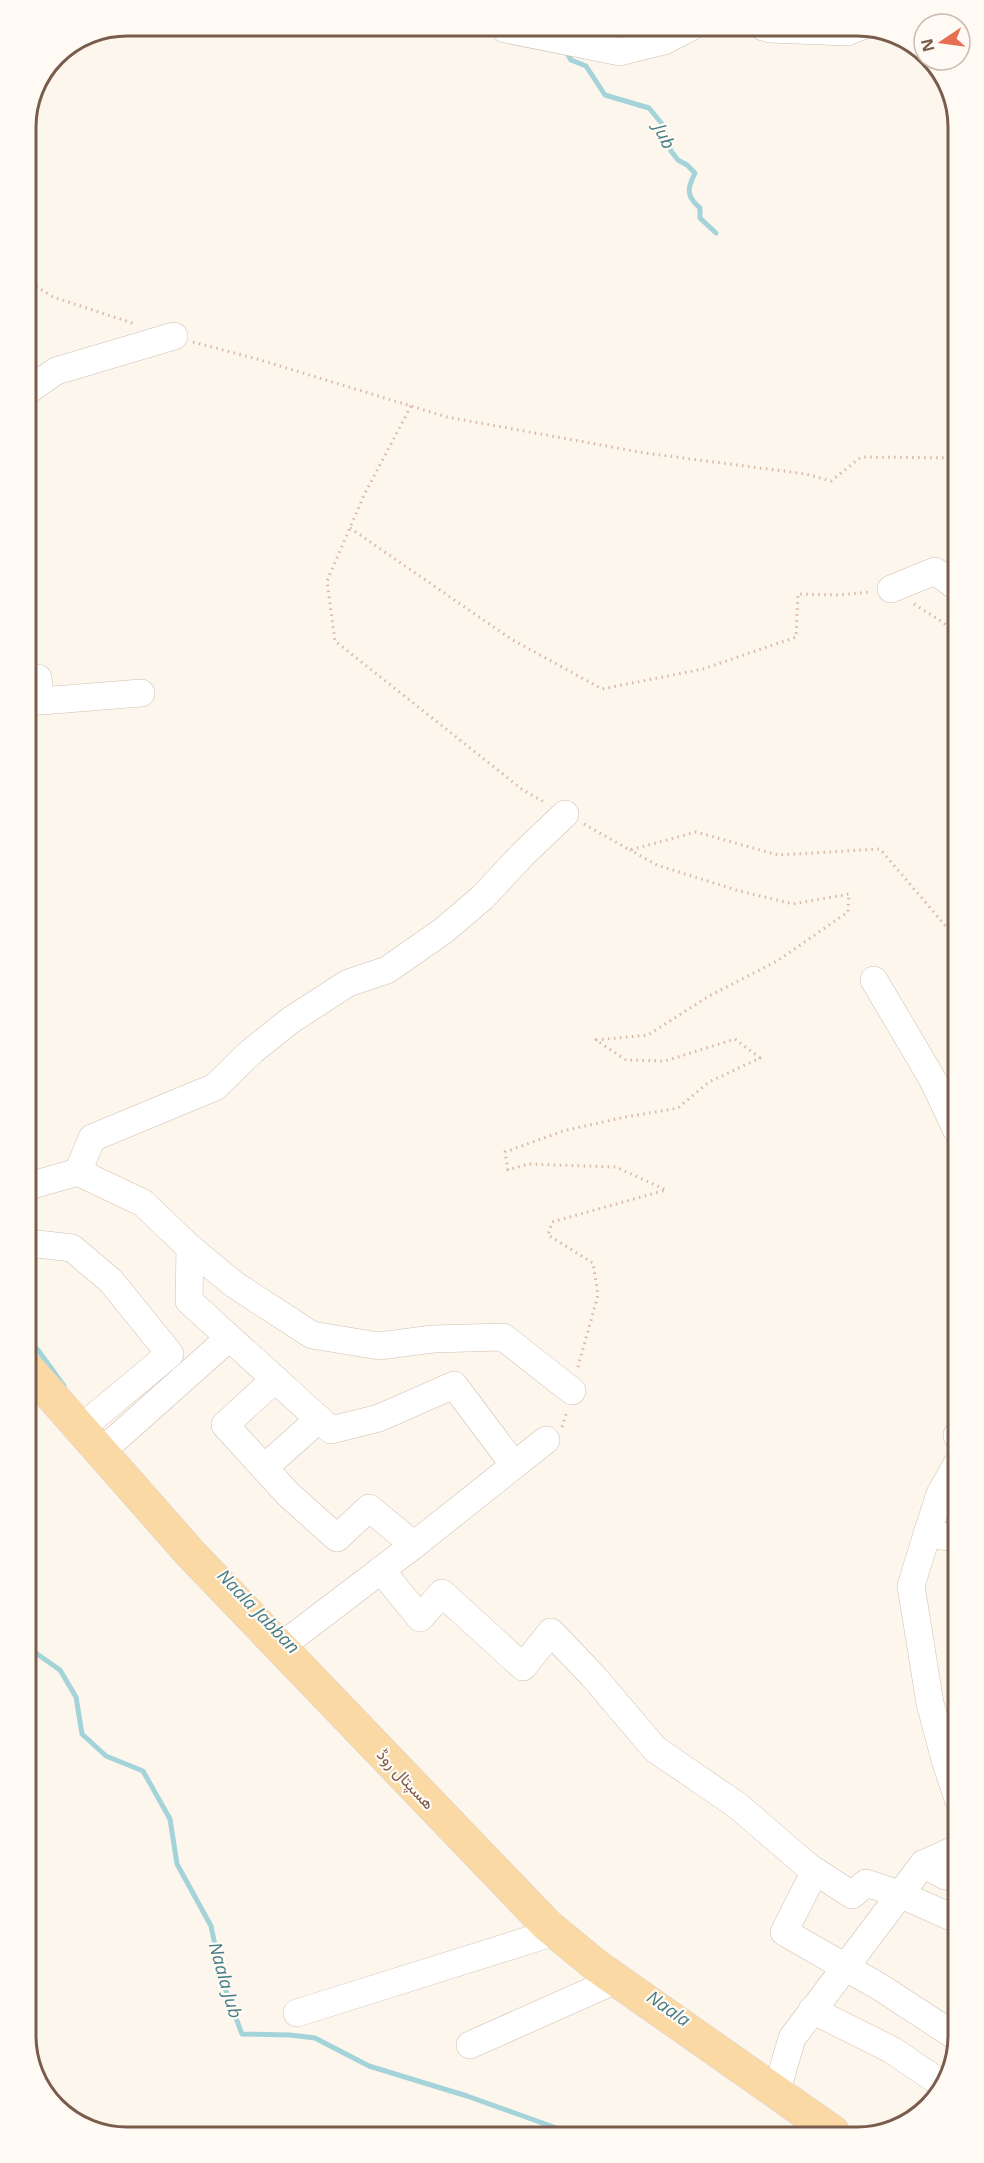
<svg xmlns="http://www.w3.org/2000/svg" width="984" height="2163" viewBox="0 0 984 2163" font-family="'Open Sans',Vazirmatn,sans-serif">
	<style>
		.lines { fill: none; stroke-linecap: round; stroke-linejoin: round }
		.stream { stroke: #a5d3da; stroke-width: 5 }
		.minor-casing { stroke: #d1beb0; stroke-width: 28 }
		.major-casing { stroke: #dad1cd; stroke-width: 34 }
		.path { stroke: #d9b8a5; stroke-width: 3; stroke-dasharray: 1.5 4.5; stroke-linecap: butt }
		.minor { stroke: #fff; stroke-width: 27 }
		.major { stroke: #fbd9a5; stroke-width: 33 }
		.labels { text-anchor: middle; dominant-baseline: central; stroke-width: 4.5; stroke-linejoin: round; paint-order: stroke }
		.street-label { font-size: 16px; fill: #7a5c4d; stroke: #fffaf3 }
		.water-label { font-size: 18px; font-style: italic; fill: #437c86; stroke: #fffaf3 }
		.rim { fill: none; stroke: #7a5c4d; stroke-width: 3 }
	</style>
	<rect width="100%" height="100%" fill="#fdf6ec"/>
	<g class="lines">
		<g class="stream">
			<path d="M566 51 571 60 586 66 605 95 649 108 663 125 671 151 678 160 687 165 695 173C687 189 686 196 700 208V218L716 233"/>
			<path d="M29 1342 38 1350 64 1386"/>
			<path d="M30 1649 60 1670 76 1697 82 1734 106 1756 143 1771 170 1819 177 1864 211 1926 223 1983 242 2034 290 2035 315 2038 369 2066 467 2096 573 2134"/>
		</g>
		<g class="minor-casing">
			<g id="minor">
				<path d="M763 27 770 29 847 32 862 26"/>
				<path d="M505 29 620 52 664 41 691 27"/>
				<path d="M26 392 56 371 174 336"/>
				<path d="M891 589 935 571 954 585"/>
				<path d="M27 680 38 678 41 701 141 693"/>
				<path d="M874 980 933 1080 956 1129"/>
				<path d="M78 1172 92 1138 215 1087 252 1051 291 1020 348 983 387 970 443 931 483 897 522 855 565 814"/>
				<path d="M29 1186 78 1172 143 1203 190 1248 189 1301 331 1430 379 1418 454 1385 514 1465"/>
				<path d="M29 1243 72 1248 111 1281 170 1354 81 1428"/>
				<path d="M190 1248 235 1285 312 1335 379 1346 433 1339 503 1337 572 1391"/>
				<path d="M275 1379 225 1425 288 1494 337 1538 369 1508 414 1545"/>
				<path d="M957 1435V1436"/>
				<path d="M101 1452 229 1338"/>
				<path d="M264 1468 319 1419"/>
				<path d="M927 1534 940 1494 957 1464"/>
				<path d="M957 1538 927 1534 911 1586 930 1703 945 1760 958 1799"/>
				<path d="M381 1570 420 1618 442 1593 523 1667 551 1632 593 1676 655 1749 738 1806 809 1867 852 1895 866 1883 899 1894 958 1920"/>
				<path d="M280 1647 414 1545 546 1440"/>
				<path d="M923 1864 945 1876 958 1878"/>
				<path d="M815 1871 784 1932 880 1987 958 2038"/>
				<path d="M812 2010 892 2050 942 2084"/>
				<path d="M297 2013 555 1932"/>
				<path d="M470 2045 616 1980"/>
				<path d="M776 2093 792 2038 923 1864 958 1848"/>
			</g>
		</g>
		<g class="major-casing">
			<path id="major" d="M29 1370 190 1553 547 1925 598 1967 833 2132"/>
		</g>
		<g class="path">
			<path d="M26 280 53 297 135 324"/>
			<path d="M193 342 257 359 447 417 645 453 806 474 831 481 861 457 954 458"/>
			<path d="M411 406 364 495 327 581 335 641 523 790 544 802"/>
			<path d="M350 528 511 639 602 689 703 669 796 637 798 594 839 595 869 592"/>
			<path d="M914 604 944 623 955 635"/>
			<path d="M584 824 630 850 696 832 778 855 880 849 955 937"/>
			<path d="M578 1367 598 1295 593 1263 548 1235 552 1222 666 1190 616 1167 528 1164 508 1170 505 1152 563 1131 625 1117 678 1108 709 1082 760 1058 735 1039 665 1061 626 1060 596 1040 648 1035 709 996 777 961 848 912 849 894 793 904 736 890 657 865 630 850"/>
			<path d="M562 1427 567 1411"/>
		</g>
		<use href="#minor" class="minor"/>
		<use href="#major" class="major"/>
	</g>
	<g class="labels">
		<g class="street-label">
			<text transform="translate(406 1779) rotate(47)">ھسپتال روڈ</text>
		</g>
		<g class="water-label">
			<text transform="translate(665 136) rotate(64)">Jub</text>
			<text transform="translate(259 1611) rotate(46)">Naala Jabban</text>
			<text transform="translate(226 1980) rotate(74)">Naala Jub</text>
			<text transform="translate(669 2008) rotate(35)">Naala</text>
		</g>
	</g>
	<path d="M0 0H984V2163H0ZM127 36H857A91 91 0 0 1 948 127V2036A91 91 0 0 1 857 2127H127A91 91 0 0 1 36 2036V127A91 91 0 0 1 127 36Z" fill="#fffaf3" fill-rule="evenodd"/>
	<path class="rim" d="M127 36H857A91 91 0 0 1 948 127V2036A91 91 0 0 1 857 2127H127A91 91 0 0 1 36 2036V127A91 91 0 0 1 127 36Z"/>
	<g transform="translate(942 42) rotate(257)"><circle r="28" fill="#fffaf3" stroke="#cabbb1" stroke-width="1.5"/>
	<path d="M0-4.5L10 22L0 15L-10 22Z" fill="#e76f51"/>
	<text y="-9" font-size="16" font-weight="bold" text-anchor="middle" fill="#7a5c4d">N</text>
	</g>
</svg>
